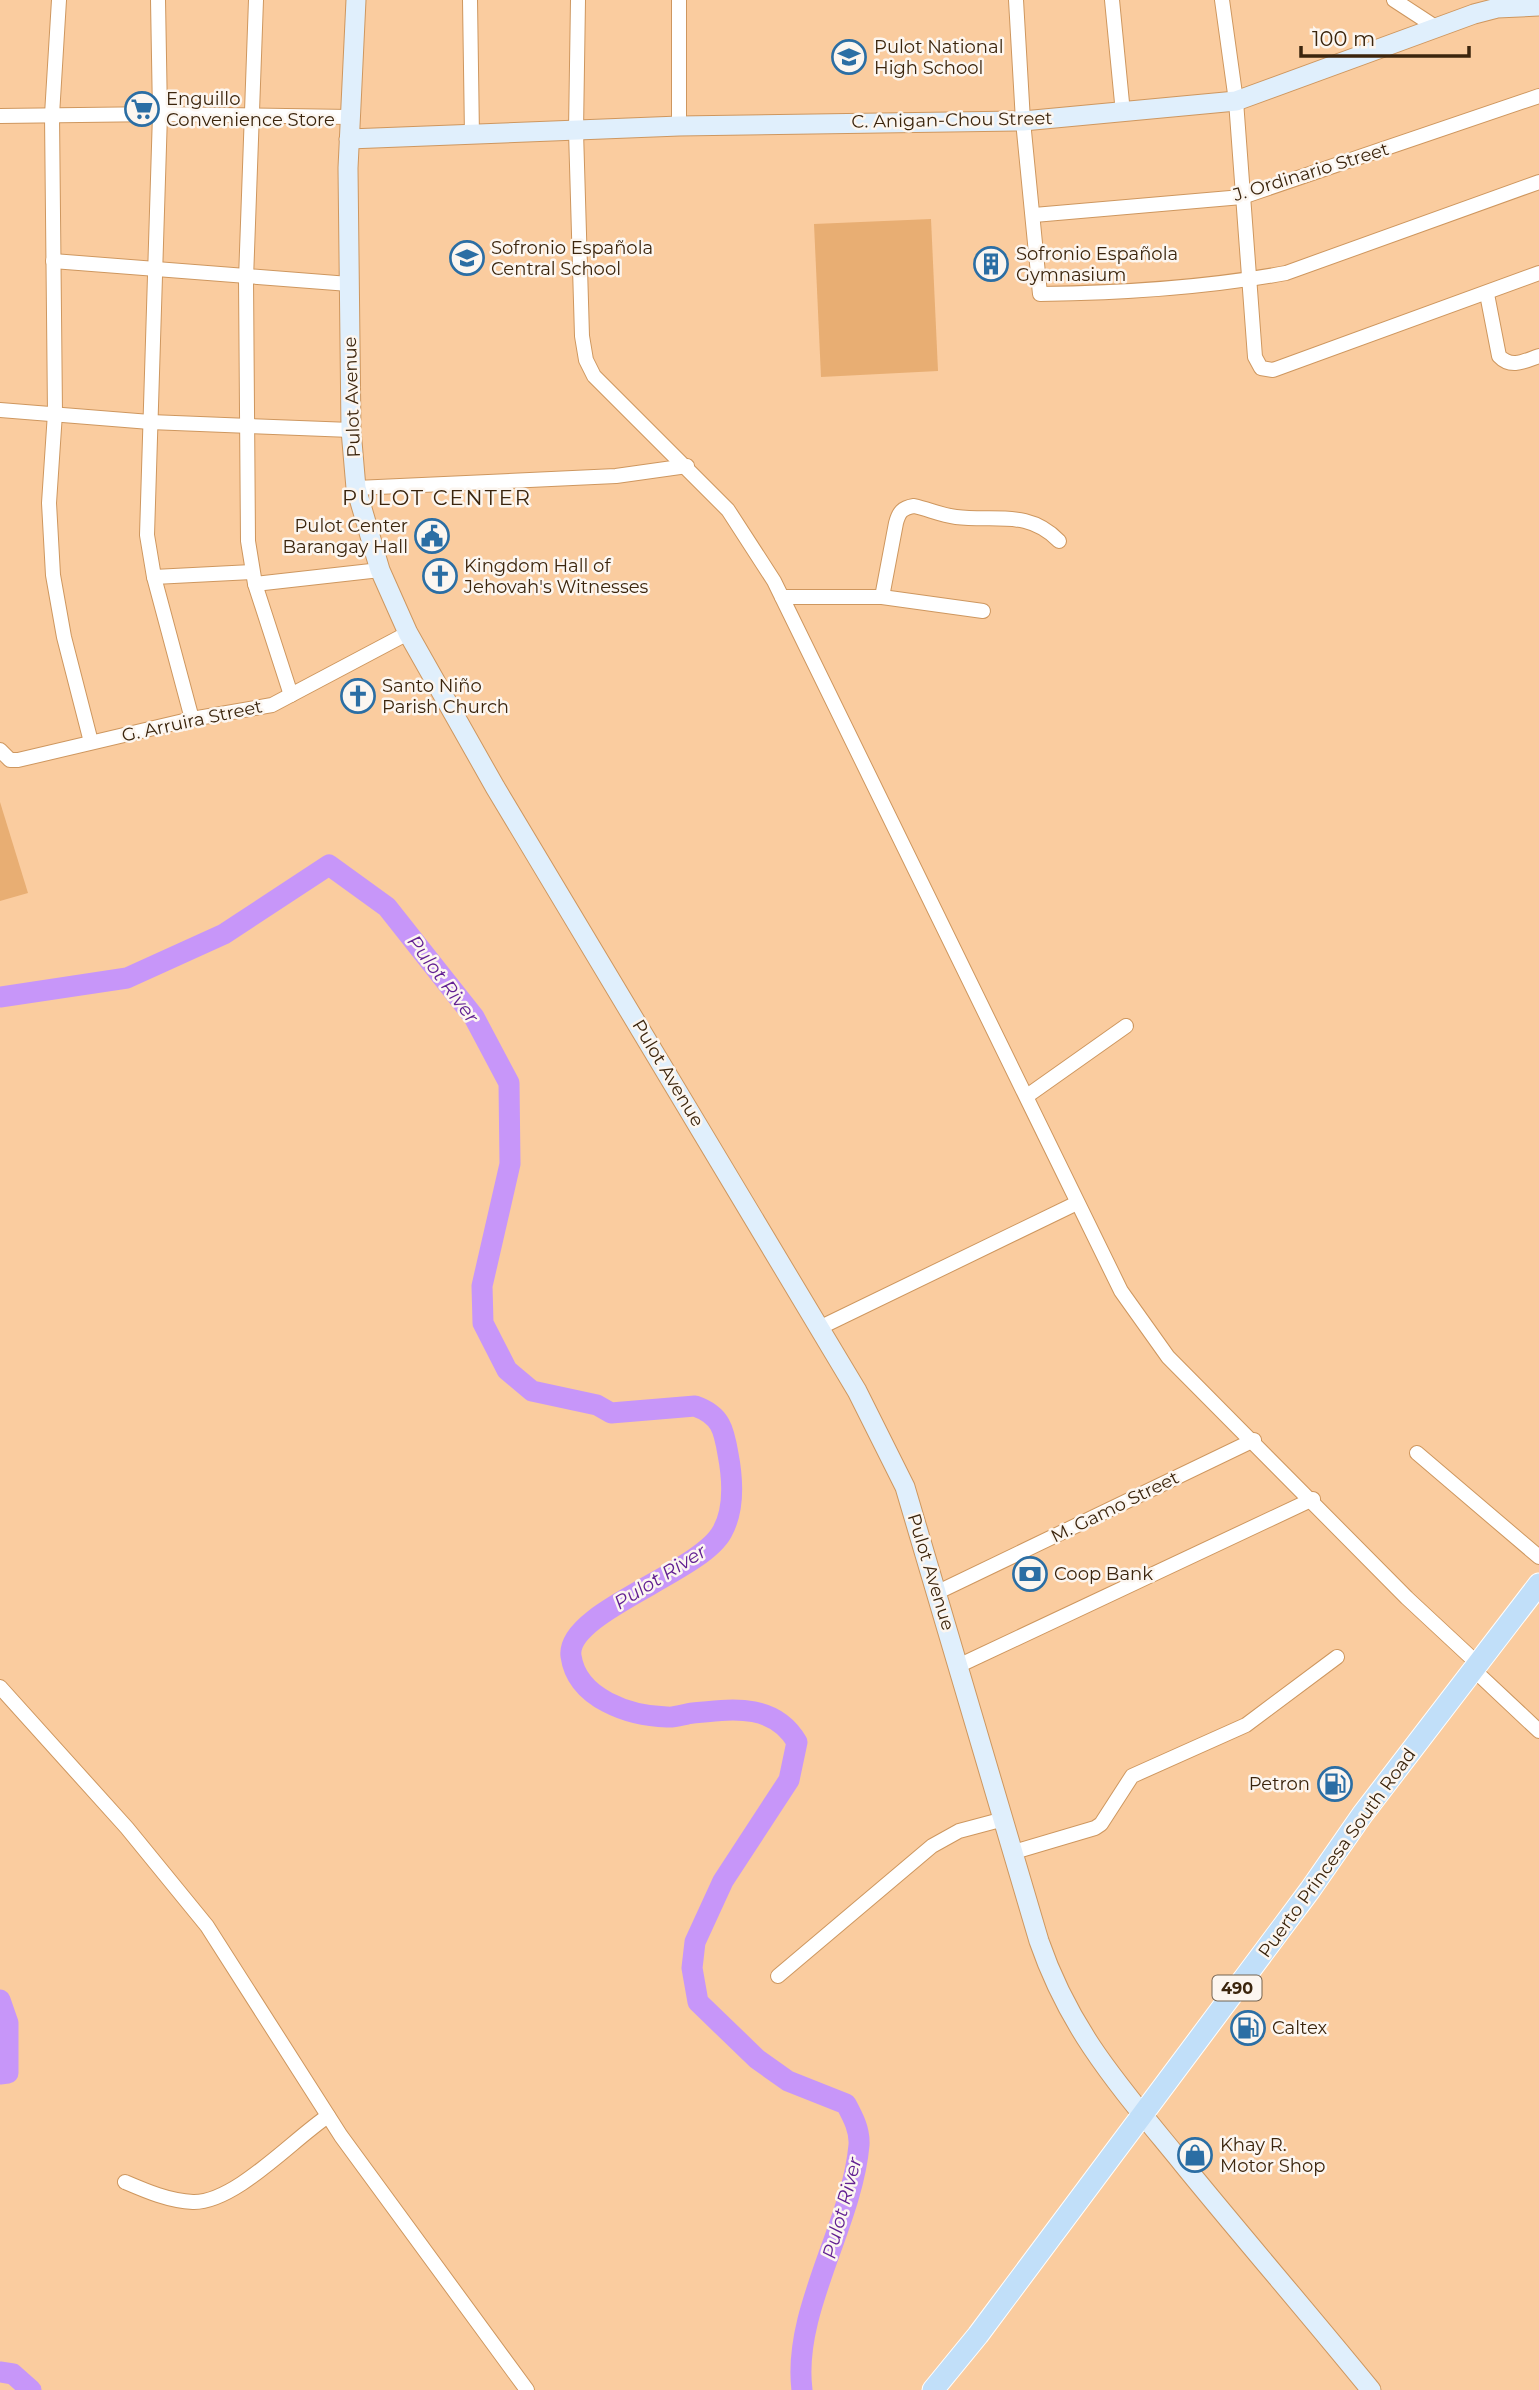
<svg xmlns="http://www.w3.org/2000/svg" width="1539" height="2390" viewBox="0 0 1539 2390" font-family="Montserrat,sans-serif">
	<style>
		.green { fill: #e8ae73 }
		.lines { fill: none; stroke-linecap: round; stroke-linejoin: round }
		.river { stroke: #c796f9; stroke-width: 21 }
		.street-casing { stroke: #ce975f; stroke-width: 16 }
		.secondary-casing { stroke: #ce975f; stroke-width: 21 }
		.primary-casing { stroke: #fff; stroke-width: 23 }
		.street { stroke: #fff; stroke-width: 14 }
		.secondary { stroke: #e0effc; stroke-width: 19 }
		.primary { stroke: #c1dff9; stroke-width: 21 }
		.labels { text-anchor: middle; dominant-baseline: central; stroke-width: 5; stroke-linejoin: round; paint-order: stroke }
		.shield { fill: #fcf6f0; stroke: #756451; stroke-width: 2 }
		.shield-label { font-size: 16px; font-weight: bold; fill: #3b250d }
		.poi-label { font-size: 18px; fill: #3b250d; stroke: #fcf6f0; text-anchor: start }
		.street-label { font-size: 18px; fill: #3b250d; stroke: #fcf6f0 }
		.water-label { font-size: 19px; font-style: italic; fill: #622092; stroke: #fcf6f0 }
		.quarter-label { font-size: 21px; letter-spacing: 2px; fill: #3b250d; stroke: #fcf6f0 }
	</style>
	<rect width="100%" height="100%" fill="#facc9f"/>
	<g class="green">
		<path d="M931 219 938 371 821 377 814 224Z"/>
		<path d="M0 802 28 893 0 901Z"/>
	</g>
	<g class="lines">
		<g class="river">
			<path d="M0 997 127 978 224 934 329 865 387 907 474 1017 509 1083 510 1164 482 1286 483 1323 507 1370 532 1391 597 1405 611 1413 695 1406C721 1415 724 1430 728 1454 733 1480 735 1509 722 1532 700 1573 565 1612 571 1656 577 1699 630 1716 667 1717 675 1718 684 1714 693 1713 733 1709 774 1703 797 1742L789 1780 723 1881 695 1942 692 1968 698 2002 757 2059 788 2081 846 2104C853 2117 860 2130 859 2145 852 2225 792 2311 802 2390"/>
			<path d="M0 2000 8 2023V2073L0 2074"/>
			<path d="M0 2372 13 2374 31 2390"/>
		</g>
		<g class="street-casing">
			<g id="street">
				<path d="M59 0 52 115 55 413 49 503 53 575 64 637 91 742"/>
				<path d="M158 0 160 114 147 535 154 577 192 719"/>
				<path d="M256 0 246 279 248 541 255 584 291 695"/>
				<path d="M470 0 472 136"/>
				<path d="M578 0 576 131 582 336 586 360 594 376 728 510 774 581 1121 1291 1168 1357 1407 1598 1478 1664"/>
				<path d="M1016 0 1023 121 1040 294C1122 293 1205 288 1286 273L1539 182"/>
				<path d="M1112 0 1123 113"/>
				<path d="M1222 0 1236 101 1255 357 1261 368 1273 370 1539 273"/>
				<path d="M1394 0 1437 28"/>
				<path d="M0 116 160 114 350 117"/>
				<path d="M679 126V0"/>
				<path d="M1034 215 1242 197 1539 96"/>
				<path d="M53 261 349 284"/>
				<path d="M1487 294 1499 356C1511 369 1525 361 1539 356"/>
				<path d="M0 410 150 422 351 430"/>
				<path d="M356 488 616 476 687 466"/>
				<path d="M154 577 252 572"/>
				<path d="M255 584 380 570"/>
				<path d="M782 597H882L983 611"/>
				<path d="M882 597 896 523C899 512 902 508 914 506 928 509 941 515 956 517 995 522 1028 509 1059 541"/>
				<path d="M0 750 10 760H18L192 719 272 705 408 633"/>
				<path d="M1027 1096 1126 1026"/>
				<path d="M819 1328 1077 1203"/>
				<path d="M1417 1453 1539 1557"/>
				<path d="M938 1592 1254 1440"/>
				<path d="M960 1665 1313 1499"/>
				<path d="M1474 1670 1539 1731"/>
				<path d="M0 1687 127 1828 207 1926 341 2136 527 2390"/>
				<path d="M1014 1852 1095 1828 1101 1824 1132 1776 1246 1725 1337 1657"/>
				<path d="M778 1976 932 1846 959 1831 1004 1819"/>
				<path d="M125 2182C146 2191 169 2201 193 2202 235 2203 292 2140 328 2116"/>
			</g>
		</g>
		<g class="secondary-casing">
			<g id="secondary">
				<path d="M356 0 348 168 351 430 356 488 380 570 408 633 495 787 857 1391 905 1487 1039 1941C1071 2034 1122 2089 1183 2164 1245 2240 1309 2314 1371 2390"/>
				<path d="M349 139 679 126 1023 121 1236 101 1474 14 1497 8 1539 6"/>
			</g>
		</g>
		<g class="primary-casing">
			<path id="primary" d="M933 2390 978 2335 1310 1890 1362 1815 1539 1584"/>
		</g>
		<use href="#street" class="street"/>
		<use href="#secondary" class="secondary"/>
		<use href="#primary" class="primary"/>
	</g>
	<defs>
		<g id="school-ring" transform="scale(1.75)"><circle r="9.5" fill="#fcf6f0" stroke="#2b6ea4" stroke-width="1.5"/><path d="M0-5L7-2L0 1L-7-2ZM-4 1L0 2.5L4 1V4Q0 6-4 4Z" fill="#2b6ea4"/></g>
		<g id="supermarket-ring" transform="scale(1.75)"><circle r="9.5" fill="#fcf6f0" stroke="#2b6ea4" stroke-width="1.5"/><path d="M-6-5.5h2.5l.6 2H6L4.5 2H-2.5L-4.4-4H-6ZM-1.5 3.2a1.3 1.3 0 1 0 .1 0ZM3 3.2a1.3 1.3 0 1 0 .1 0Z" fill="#2b6ea4"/></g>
		<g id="building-ring" transform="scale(1.75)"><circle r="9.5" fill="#fcf6f0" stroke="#2b6ea4" stroke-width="1.5"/><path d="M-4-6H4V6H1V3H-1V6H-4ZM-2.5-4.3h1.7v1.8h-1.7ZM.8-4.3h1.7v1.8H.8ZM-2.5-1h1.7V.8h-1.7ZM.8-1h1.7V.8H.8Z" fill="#2b6ea4"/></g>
		<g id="civic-ring" transform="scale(1.75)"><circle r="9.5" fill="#fcf6f0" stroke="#2b6ea4" stroke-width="1.5"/><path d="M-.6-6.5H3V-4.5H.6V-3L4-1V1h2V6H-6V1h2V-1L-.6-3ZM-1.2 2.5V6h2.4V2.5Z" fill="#2b6ea4"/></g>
		<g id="church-ring" transform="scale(1.75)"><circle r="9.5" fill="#fcf6f0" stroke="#2b6ea4" stroke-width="1.5"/><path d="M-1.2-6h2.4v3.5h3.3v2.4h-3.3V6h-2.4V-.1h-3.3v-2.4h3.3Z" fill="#2b6ea4"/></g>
		<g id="bank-ring" transform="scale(1.75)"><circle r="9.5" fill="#fcf6f0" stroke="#2b6ea4" stroke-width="1.5"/><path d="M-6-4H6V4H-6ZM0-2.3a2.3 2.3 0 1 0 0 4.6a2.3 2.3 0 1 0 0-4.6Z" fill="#2b6ea4"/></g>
		<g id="fuel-ring" transform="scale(1.75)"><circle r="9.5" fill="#fcf6f0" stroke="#2b6ea4" stroke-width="1.5"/><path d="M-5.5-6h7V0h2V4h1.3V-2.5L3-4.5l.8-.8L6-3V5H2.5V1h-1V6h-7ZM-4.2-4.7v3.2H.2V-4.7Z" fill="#2b6ea4"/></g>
		<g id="shop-ring" transform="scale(1.75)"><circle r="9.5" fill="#fcf6f0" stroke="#2b6ea4" stroke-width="1.5"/><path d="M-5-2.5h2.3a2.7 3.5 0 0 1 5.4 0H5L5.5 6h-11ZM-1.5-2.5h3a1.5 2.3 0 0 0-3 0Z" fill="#2b6ea4"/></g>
	</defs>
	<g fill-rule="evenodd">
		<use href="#school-ring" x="849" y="57"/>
		<use href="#supermarket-ring" x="142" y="109"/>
		<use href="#school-ring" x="467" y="258"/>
		<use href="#building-ring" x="991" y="264"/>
		<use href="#civic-ring" x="432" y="536"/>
		<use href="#church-ring" x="440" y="576"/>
		<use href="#church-ring" x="358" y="696"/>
		<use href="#bank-ring" x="1030" y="1574"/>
		<use href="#fuel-ring" x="1335" y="1784"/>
		<use href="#fuel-ring" x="1248" y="2028"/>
		<use href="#shop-ring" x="1195" y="2155"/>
	</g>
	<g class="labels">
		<rect class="shield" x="1212.5" y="1975.5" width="49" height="25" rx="5"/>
		<g class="shield-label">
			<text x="1237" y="1988">490</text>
		</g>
		<g class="poi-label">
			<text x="874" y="47">Pulot National<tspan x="874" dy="21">High School</tspan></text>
			<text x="166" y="99">Enguillo<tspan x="166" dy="21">Convenience Store</tspan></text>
			<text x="491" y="248">Sofronio Española<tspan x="491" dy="21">Central School</tspan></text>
			<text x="1016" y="254">Sofronio Española<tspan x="1016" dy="21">Gymnasium</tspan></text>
			<text x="408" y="526" text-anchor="end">Pulot Center<tspan x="408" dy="21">Barangay Hall</tspan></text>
			<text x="464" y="566">Kingdom Hall of<tspan x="464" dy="21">Jehovah's Witnesses</tspan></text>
			<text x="382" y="686">Santo Niño<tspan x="382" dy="21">Parish Church</tspan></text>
			<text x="1054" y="1574">Coop Bank</text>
			<text x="1310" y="1784" text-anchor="end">Petron</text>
			<text x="1272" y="2028">Caltex</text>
			<text x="1220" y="2145">Khay R.<tspan x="1220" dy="21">Motor Shop</tspan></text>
		</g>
		<g class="street-label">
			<text transform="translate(952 120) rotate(-1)">C. Anigan-Chou Street</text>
			<text transform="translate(1311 172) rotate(-17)">J. Ordinario Street</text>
			<text transform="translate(352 397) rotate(-92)">Pulot Avenue</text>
			<text transform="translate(192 721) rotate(-12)">G. Arruira Street</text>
			<text transform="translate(668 1073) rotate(59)">Pulot Avenue</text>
			<text transform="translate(1115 1507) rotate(-26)">M. Gamo Street</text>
			<text transform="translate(931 1572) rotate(73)">Pulot Avenue</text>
			<text transform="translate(1337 1853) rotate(-54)">Puerto Princesa South Road</text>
		</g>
		<g class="water-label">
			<text transform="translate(443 979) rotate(53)">Pulot River</text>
			<text transform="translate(660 1577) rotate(-32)">Pulot River</text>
			<text transform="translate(842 2208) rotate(-75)">Pulot River</text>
		</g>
		<g class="quarter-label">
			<text x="437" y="497">PULOT CENTER</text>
		</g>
	</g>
	<path d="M1301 46v10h168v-10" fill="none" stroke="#3b250d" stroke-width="3.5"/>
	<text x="1312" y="46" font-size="21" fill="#3b250d" stroke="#fcf6f0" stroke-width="5" paint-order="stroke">100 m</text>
</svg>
